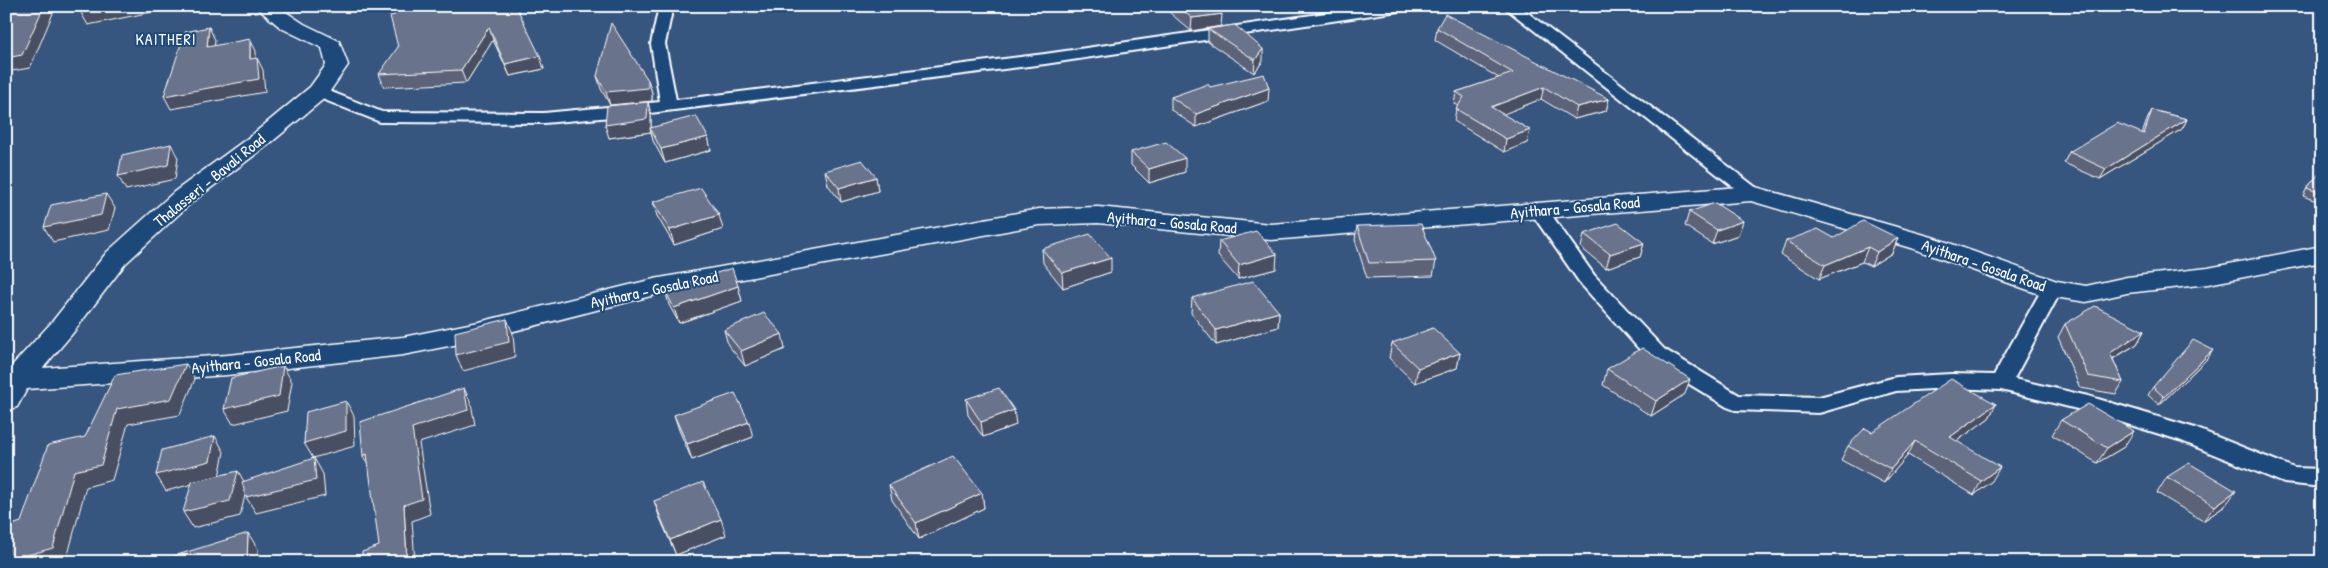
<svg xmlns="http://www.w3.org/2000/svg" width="2328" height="568" viewBox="0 0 2328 568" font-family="'Patrick Hand',sans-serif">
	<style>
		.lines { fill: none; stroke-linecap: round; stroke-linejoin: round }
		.street-casing { stroke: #fff; stroke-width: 4 }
		.secondary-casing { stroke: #fff; stroke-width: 3 }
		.street { fill: #1f4a7a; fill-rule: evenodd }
		.secondary { fill: #1f4a7a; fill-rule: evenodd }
		.wall { fill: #5b6378; stroke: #fff }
		.shaded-wall { fill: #4a5062; stroke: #fff }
		.building { fill: #6a738c; stroke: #fff }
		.labels { text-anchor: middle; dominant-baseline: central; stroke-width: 4; stroke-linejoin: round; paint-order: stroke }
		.far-quarter-label { font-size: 16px; letter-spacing: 1px; fill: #fff; stroke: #1f4a7a }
		.street-label { font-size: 16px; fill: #fff; stroke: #1f4a7a }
	</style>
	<rect width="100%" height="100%" fill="#36567f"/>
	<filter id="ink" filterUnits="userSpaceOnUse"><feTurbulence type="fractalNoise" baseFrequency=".02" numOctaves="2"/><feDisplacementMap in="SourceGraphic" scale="10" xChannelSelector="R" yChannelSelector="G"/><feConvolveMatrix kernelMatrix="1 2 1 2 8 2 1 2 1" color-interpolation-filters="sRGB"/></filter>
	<g filter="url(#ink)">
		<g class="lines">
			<g class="street-casing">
				<g id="street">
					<path d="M659 6H673L665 44 676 100 1045 54 1374 6H1412L1405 10 1045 64 634 115 544 123 380 122 312 95 310 92 312 89H324L382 112 544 113 660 102 651 44Z"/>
					<path d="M1503 6H1519L1758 189 1761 193 1758 197H1746Z"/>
					<path d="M1539 205 1546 207 1594 275 1664 349 1739 395 1819 397 1896 377 1951 374 1994 375 2042 289 2045 285 2052 283 2059 285 2062 289 2014 379 2088 396 2195 428 2294 468 2322 469V487L2284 483 2179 440 2085 411 2001 390 1951 388 1896 391 1819 413 1735 410 1727 407 1648 359 1580 283 1530 211 1532 207Z"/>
				</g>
			</g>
			<g class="secondary-casing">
				<path id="secondary" d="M255 6H277L304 24 339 41 348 65 326 97 268 145 192 202 125 264 72 334 43 368 227 355 403 337 479 322 654 279 1039 209 1098 207 1271 224 1752 186 1932 237 2057 281 2086 286 2127 277 2208 268 2322 246V262L2208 284 2127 293 2086 302 2042 295 1914 249 1751 201 1271 240 1098 223 1039 225 655 295 479 340 403 355 227 375 27 389 17 407 6 410V372L52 322 107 252 174 192 252 135 310 87 326 65 322 48 281 28Z"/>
			</g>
			<use href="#street" class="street"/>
			<use href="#secondary" class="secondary"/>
		</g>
		<g class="wall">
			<path d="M516 6 544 69 510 76 493 40 466 83 384 87 379 74Z"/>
			<path d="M1162 6H1212L1221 26 1191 31Z"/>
			<path d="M1437 28 1609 99 1606 111 1574 119 1541 99 1502 114 1527 143 1504 152 1454 121 1456 109 1458 106 1454 104 1456 92 1499 78 1435 40Z"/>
			<path d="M1208 29 1263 61 1254 73 1208 42Z"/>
			<path d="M597 76 648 80 652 93V101L610 105 601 89Z"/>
			<path d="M1210 87 1268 101 1196 127 1171 110V97Z"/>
			<path d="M648 102 651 115V128L708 137 711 150 665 163 653 141 651 132 609 138Z"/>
			<path d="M2152 110 2187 119 2182 129 2100 179 2064 163 2069 152 2142 134 2147 120Z"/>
			<path d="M1131 152 1185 172 1149 183 1131 165Z"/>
			<path d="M2322 170V203L2303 196 2307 188Z"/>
			<path d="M825 171 876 177 878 191 841 202 828 185Z"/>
			<path d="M653 202 723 229 674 245 657 216Z"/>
			<path d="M1689 212 1743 221 1738 235 1712 244 1685 226Z"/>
			<path d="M1357 226 1436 261 1433 276 1367 278 1355 240Z"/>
			<path d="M1584 234 1644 243 1640 257 1606 268 1581 248Z"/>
			<path d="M1834 238H1898L1892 253 1871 266 1862 262 1819 279 1781 255 1786 241Z"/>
			<path d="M1219 241 1276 269 1238 279 1218 256Z"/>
			<path d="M1042 249 1111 272 1063 288 1043 263Z"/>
			<path d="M738 286 742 301 679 323 669 305 665 290Z"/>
			<path d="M1192 298 1279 312 1278 327 1216 345 1191 313Z"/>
			<path d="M2065 324 2144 331 2137 344 2113 359 2123 382 2116 394 2080 388 2058 337Z"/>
			<path d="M724 330 785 349 745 366 728 345Z"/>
			<path d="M1392 343 1460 353 1457 368 1415 383 1389 358Z"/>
			<path d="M2208 358 2159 405 2148 395 2153 387Z"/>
			<path d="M1607 369 1685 394 1651 416 1603 385Z"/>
			<path d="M966 399 1016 425 983 437 968 415Z"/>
			<path d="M1996 404 1989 418 1957 441 1992 481 1974 495 1908 455 1884 483 1841 460 1848 446 1872 432Z"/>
			<path d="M674 415 753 437 692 460 679 430Z"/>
			<path d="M2061 420 2124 447 2097 463 2052 435Z"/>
			<path d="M2167 477 2225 506 2203 521 2157 493Z"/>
			<path d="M889 485 982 493 984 508 919 539 892 500Z"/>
			<path d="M654 501 726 535 676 555 659 516Z"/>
		</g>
		<g class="shaded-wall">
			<path d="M44 6H56L30 68 6 72V58Z"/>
			<path d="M115 6H181L88 25 81 13Z"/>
			<path d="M1222 14 1221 26 1191 31 1192 18Z"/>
			<path d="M209 27 215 40 213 60 207 47Z"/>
			<path d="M489 27 493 40 466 83 461 70Z"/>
			<path d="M250 39 256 51V72L250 59Z"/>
			<path d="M1263 49V61L1254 73 1255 60Z"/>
			<path d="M540 56 544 69 510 76 505 64Z"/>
			<path d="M257 58 263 70 265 92 171 109 164 96Z"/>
			<path d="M648 80 652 93V101L610 105 606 92Z"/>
			<path d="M1544 87 1541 99 1489 120 1491 107Z"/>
			<path d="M1269 88 1268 101 1196 127V114Z"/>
			<path d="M1609 99 1606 111 1574 119 1577 107Z"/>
			<path d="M648 102 651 115V130L650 128 651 132 609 138 605 125Z"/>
			<path d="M2187 119 2182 129 2100 179 2106 169Z"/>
			<path d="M1530 130 1527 143 1504 152 1506 139Z"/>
			<path d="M708 137 711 150 665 163 661 149Z"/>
			<path d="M171 144 178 158 175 179 126 190 118 176Z"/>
			<path d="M1185 158V172L1149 183V169Z"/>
			<path d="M876 177 878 191 841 202 839 188Z"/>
			<path d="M106 194 115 208 109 230 53 242 44 227Z"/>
			<path d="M719 215 723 229 674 245 670 230Z"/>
			<path d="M1743 221 1738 235 1712 244 1717 230Z"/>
			<path d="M1898 238 1892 253 1871 266 1877 252Z"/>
			<path d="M1644 243 1640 257 1606 268 1610 254Z"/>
			<path d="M1868 247 1862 262 1819 279 1825 265Z"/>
			<path d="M1277 254 1276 269 1238 279 1239 265Z"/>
			<path d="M1111 258V272L1063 288 1062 273Z"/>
			<path d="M738 286 742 301 679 323 674 308Z"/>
			<path d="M1279 312 1278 327 1216 345V330Z"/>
			<path d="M507 319 513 334 515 357 463 371 456 355Z"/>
			<path d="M2144 331 2137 344 2102 365 2110 353Z"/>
			<path d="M782 334 785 349 745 366 741 351Z"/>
			<path d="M2213 350 2208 358 2159 405 2164 397Z"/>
			<path d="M1460 353 1457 368 1415 383 1418 368Z"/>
			<path d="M186 364 195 379 180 415 128 424 112 480 86 487 66 562H6L74 471 117 409Z"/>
			<path d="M283 366 292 382 287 411 233 424 224 409Z"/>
			<path d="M1690 379 1685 394 1651 416 1656 401Z"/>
			<path d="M464 388 471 403 475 425 419 443 430 514 412 521 415 562H407L404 505 412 428Z"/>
			<path d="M346 401 354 416 355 446 313 458 304 443Z"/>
			<path d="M1996 404 1989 418 1943 451 1950 437Z"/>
			<path d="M1014 410 1016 425 983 437 981 422Z"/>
			<path d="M749 422 753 437 692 460 687 444Z"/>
			<path d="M2134 431 2124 447 2097 463 2107 448Z"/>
			<path d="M215 436 224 452 219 477 166 491 156 475Z"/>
			<path d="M1915 441 1908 455 1884 483 1891 469Z"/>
			<path d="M367 454 371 471 363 456Z"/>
			<path d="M314 458 323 474 325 496 256 513 246 497Z"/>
			<path d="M2000 467 1992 481 1974 495 1981 481Z"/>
			<path d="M238 471 247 487 240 516 193 528 183 512Z"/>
			<path d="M2236 491 2225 506 2203 521 2215 506Z"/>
			<path d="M982 493 984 508 919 539 916 523Z"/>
			<path d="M721 519 726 535 676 555 670 540Z"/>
			<path d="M248 533 258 549V562H247Z"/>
		</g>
		<g class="building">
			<path d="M7 6H44L22 55 6 58V9Z"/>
			<path d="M84 6H115L81 13Z"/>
			<path d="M392 6H516L540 56 505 64 489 27 461 70 379 74 398 47 390 16 395 15Z"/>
			<path d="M1177 6H1212L1222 14 1192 18Z"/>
			<path d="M1445 14 1609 99 1577 107 1544 87 1491 107 1530 130 1506 139 1456 109 1464 97 1456 92 1513 73 1437 28Z"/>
			<path d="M611 23 648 80V88L606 92 597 76Z"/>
			<path d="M1235 25 1263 49 1255 60 1208 29Z"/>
			<path d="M209 27 207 47 250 39V59L257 58 259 79 164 96 185 32Z"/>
			<path d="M1264 74 1269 88 1196 114 1171 97 1208 84 1210 87Z"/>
			<path d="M648 102 647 119 605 125 607 106Z"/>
			<path d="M2152 110 2187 119 2106 169 2069 152 2117 123 2144 134Z"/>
			<path d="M696 116 708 137 661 149 650 128Z"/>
			<path d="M1166 142 1185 158 1149 169 1131 152Z"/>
			<path d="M171 144 168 165 118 176 122 155Z"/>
			<path d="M862 160 876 177 839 188 825 171Z"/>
			<path d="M2322 170V194L2307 188Z"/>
			<path d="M701 188 719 215 670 230 653 202Z"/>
			<path d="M106 194 101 215 44 227 51 205Z"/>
			<path d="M1715 203 1743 221 1717 230 1689 212Z"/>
			<path d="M1863 221 1898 238 1877 252 1868 247 1825 265 1786 241 1818 229 1834 238Z"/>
			<path d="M1618 223 1644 243 1610 254 1584 234Z"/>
			<path d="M1421 224 1436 261 1369 263 1357 226Z"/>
			<path d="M1256 231 1277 254 1239 265 1219 241Z"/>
			<path d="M1090 234 1111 258 1062 273 1042 249Z"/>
			<path d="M732 268 738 286 674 308 665 290Z"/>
			<path d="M1253 281 1279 312 1216 330 1192 298Z"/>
			<path d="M2095 306 2144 331 2110 353 2123 382 2088 376 2065 324Z"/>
			<path d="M764 313 782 334 741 351 724 330Z"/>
			<path d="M507 319 509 342 456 355 455 332Z"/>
			<path d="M1433 328 1460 353 1418 368 1392 343Z"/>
			<path d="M2193 340 2213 350 2164 397 2153 387Z"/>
			<path d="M1642 348 1690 379 1656 401 1607 369Z"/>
			<path d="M186 364 171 399 117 409 101 465 74 471 53 548 6 561V541L12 525 21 522 48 445 85 437 115 375Z"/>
			<path d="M283 366 279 396 224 409 231 378Z"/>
			<path d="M1951 379 1996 404 1950 437 2000 467 1981 481 1915 441 1891 469 1848 446 1865 428 1872 432Z"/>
			<path d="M464 388 468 410 412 428 422 499 404 505 407 562H362V552L379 546 367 454 363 456 360 422Z"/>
			<path d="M999 388 1014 410 981 422 966 399Z"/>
			<path d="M735 393 749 422 687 444 674 415Z"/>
			<path d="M346 401V431L304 443 306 412Z"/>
			<path d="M2088 404 2134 431 2107 448 2061 420Z"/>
			<path d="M215 436 210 461 156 475 162 450Z"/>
			<path d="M953 456 982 493 916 523 889 485Z"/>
			<path d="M314 458 316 480 246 497 242 482Z"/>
			<path d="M2189 463 2236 491 2215 506 2167 477Z"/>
			<path d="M238 471 230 501 183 512 192 482Z"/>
			<path d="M703 482 721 519 670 540 654 501Z"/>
			<path d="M248 533 247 562H174V556Z"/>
		</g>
	</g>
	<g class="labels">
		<g class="far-quarter-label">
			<text x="166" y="39">KAITHERI</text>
		</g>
		<g class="street-label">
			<text transform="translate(209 180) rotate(-39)">Thalasseri - Bavali Road</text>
			<text transform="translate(1575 207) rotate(-5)">Ayithara - Gosala Road</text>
			<text transform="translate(1172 222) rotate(5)">Ayithara - Gosala Road</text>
			<text transform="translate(1984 265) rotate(19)">Ayithara - Gosala Road</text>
			<text transform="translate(654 289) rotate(-12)">Ayithara - Gosala Road</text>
			<text transform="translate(256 361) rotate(-6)">Ayithara - Gosala Road</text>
		</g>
	</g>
	<rect width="2328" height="568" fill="none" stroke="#1f4a7a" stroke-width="25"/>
	<rect x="12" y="12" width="2303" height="543" fill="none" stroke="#fff" stroke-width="2" filter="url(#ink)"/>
</svg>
